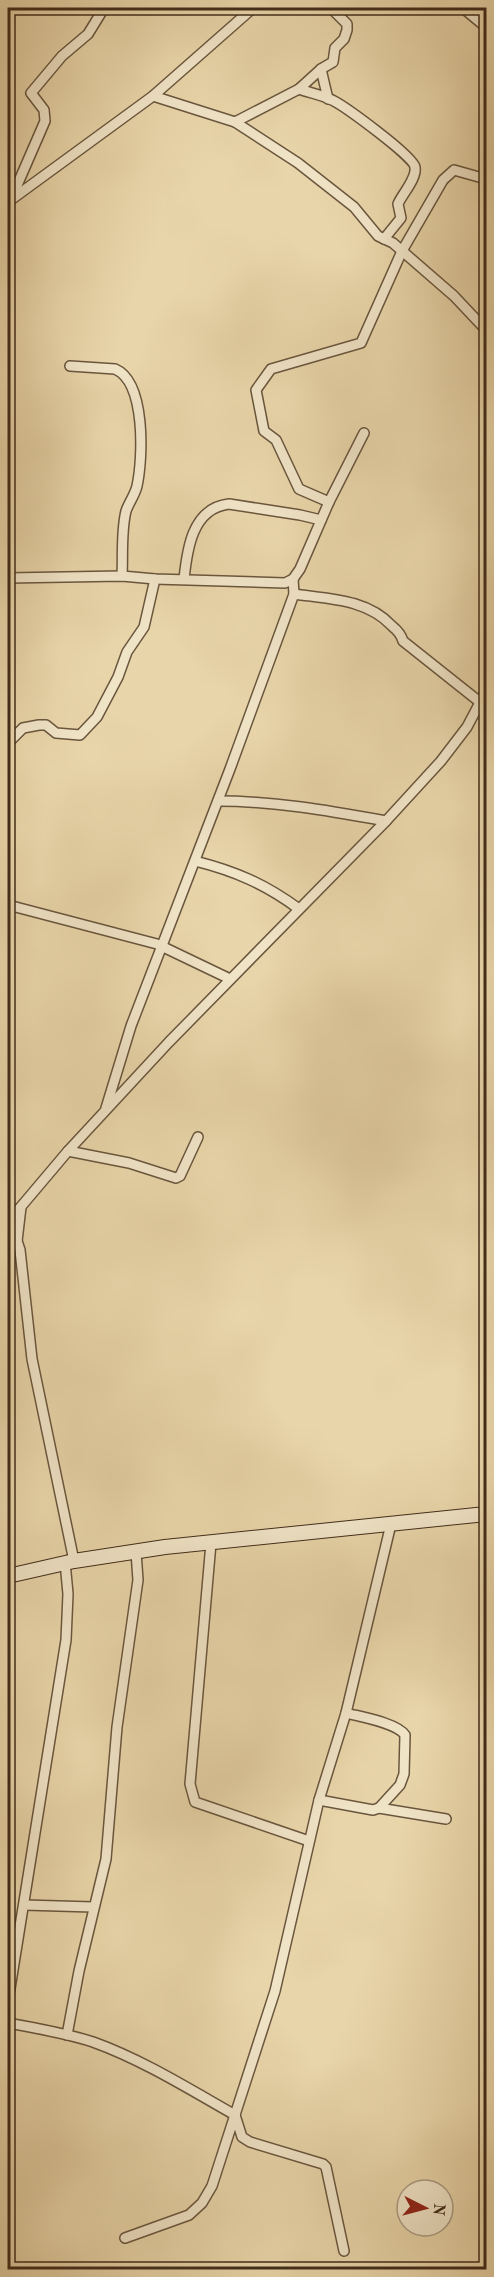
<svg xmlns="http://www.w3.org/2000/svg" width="494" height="2277" viewBox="0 0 494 2277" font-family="'Old Standard TT',serif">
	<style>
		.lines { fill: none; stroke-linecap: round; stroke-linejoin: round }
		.street-casing { stroke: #6a563e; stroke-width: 12 }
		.secondary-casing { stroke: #402c1a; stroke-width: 16 }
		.street { stroke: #f0e4c7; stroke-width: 9 }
		.secondary { stroke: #f0e4c7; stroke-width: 14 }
	</style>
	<rect width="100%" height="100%" fill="#e8d5a9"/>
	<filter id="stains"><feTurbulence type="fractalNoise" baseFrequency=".00333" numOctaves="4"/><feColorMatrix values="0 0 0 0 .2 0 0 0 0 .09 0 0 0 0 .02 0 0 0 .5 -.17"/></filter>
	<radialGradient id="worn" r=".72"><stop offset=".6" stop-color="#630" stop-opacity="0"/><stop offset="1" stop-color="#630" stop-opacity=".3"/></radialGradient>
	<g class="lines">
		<g class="street-casing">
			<g id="street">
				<path d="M463 8 486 27"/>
				<path d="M321 69 333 62 335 48 344 39 347 30V24L331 8"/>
				<path d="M299 89C310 93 323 95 334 101 347 108 413 156 415 167 417 179 402 194 398 204L401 218 384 239"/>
				<path d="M153 96 235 122 298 163 354 207 378 236 393 243 454 296 486 330"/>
				<path d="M235 122 299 89 321 69 328 99"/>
				<path d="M12 197 45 121 44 110 31 93 62 56 88 34 104 8"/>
				<path d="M8 202 153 96 253 8"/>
				<path d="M70 366 115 369C146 382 143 458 137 486 135 495 129 502 126 511 121 531 123 555 122 576"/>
				<path d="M329 502 299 489 276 440 264 431 256 390 271 369 361 343 402 251 443 180 454 170 486 179"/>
				<path d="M8 578 122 576 155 579 285 583 293 579 300 569 329 502 364 433"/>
				<path d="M184 579C187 550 192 508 229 504L300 515 321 520"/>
				<path d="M294 594C329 599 367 599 392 626 397 630 401 634 403 641L481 703"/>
				<path d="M8 743 23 728 39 725H46L56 733 80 735 97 717 118 677 127 652 144 627 155 579"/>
				<path d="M218 801C275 801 330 811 386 821"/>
				<path d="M195 861C235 871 265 884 299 909"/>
				<path d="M8 905 157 944 230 979"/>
				<path d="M106 1108 131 1026 230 769 294 594 293 579"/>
				<path d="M68 1151 129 1163 176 1178 180 1176 198 1137"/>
				<path d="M8 1222 68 1151 169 1042 386 821 441 761 467 727 486 691"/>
				<path d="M8 1231 17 1241 20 1250 32 1359 74 1561"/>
				<path d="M17 1241 21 1207"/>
				<path d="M211 1543 190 1784 195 1802 309 1841"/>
				<path d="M346 1713C361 1717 397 1723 405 1735L404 1774 400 1785 379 1808"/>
				<path d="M319 1800 373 1810 379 1808 446 1819"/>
				<path d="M24 1905 93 1907"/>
				<path d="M8 2001 66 1640 68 1594 65 1562"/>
				<path d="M8 2023C36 2028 65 2033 93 2042 143 2060 189 2089 235 2115L242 2137 250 2142 323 2164 326 2167 344 2251"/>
				<path d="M67 2035 79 1971 106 1859 117 1727 138 1580 136 1552"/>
				<path d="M125 2238 189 2215 202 2203 212 2186 275 1991 319 1800 346 1713 391 1524"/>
			</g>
		</g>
		<g class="secondary-casing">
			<path id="secondary" d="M8 1576 74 1561 165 1547 486 1514"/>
		</g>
		<use href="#street" class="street"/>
		<use href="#secondary" class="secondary"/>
	</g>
	<rect width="494" height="2277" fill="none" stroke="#e8d5a9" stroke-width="30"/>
	<rect x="9" y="9" width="476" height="2259" fill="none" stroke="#402c1a" stroke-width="3"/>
	<rect x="15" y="15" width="464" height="2247" fill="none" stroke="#402c1a" stroke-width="1.5"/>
	<g transform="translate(425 2208) rotate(96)"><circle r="28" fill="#f0e4c7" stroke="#aa9a82" stroke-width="1.5"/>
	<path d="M0-4.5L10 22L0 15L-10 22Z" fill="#8f2418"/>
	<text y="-9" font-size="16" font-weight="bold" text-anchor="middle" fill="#402c1a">N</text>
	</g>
	<rect width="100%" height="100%" filter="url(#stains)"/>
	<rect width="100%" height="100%" fill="url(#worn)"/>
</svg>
